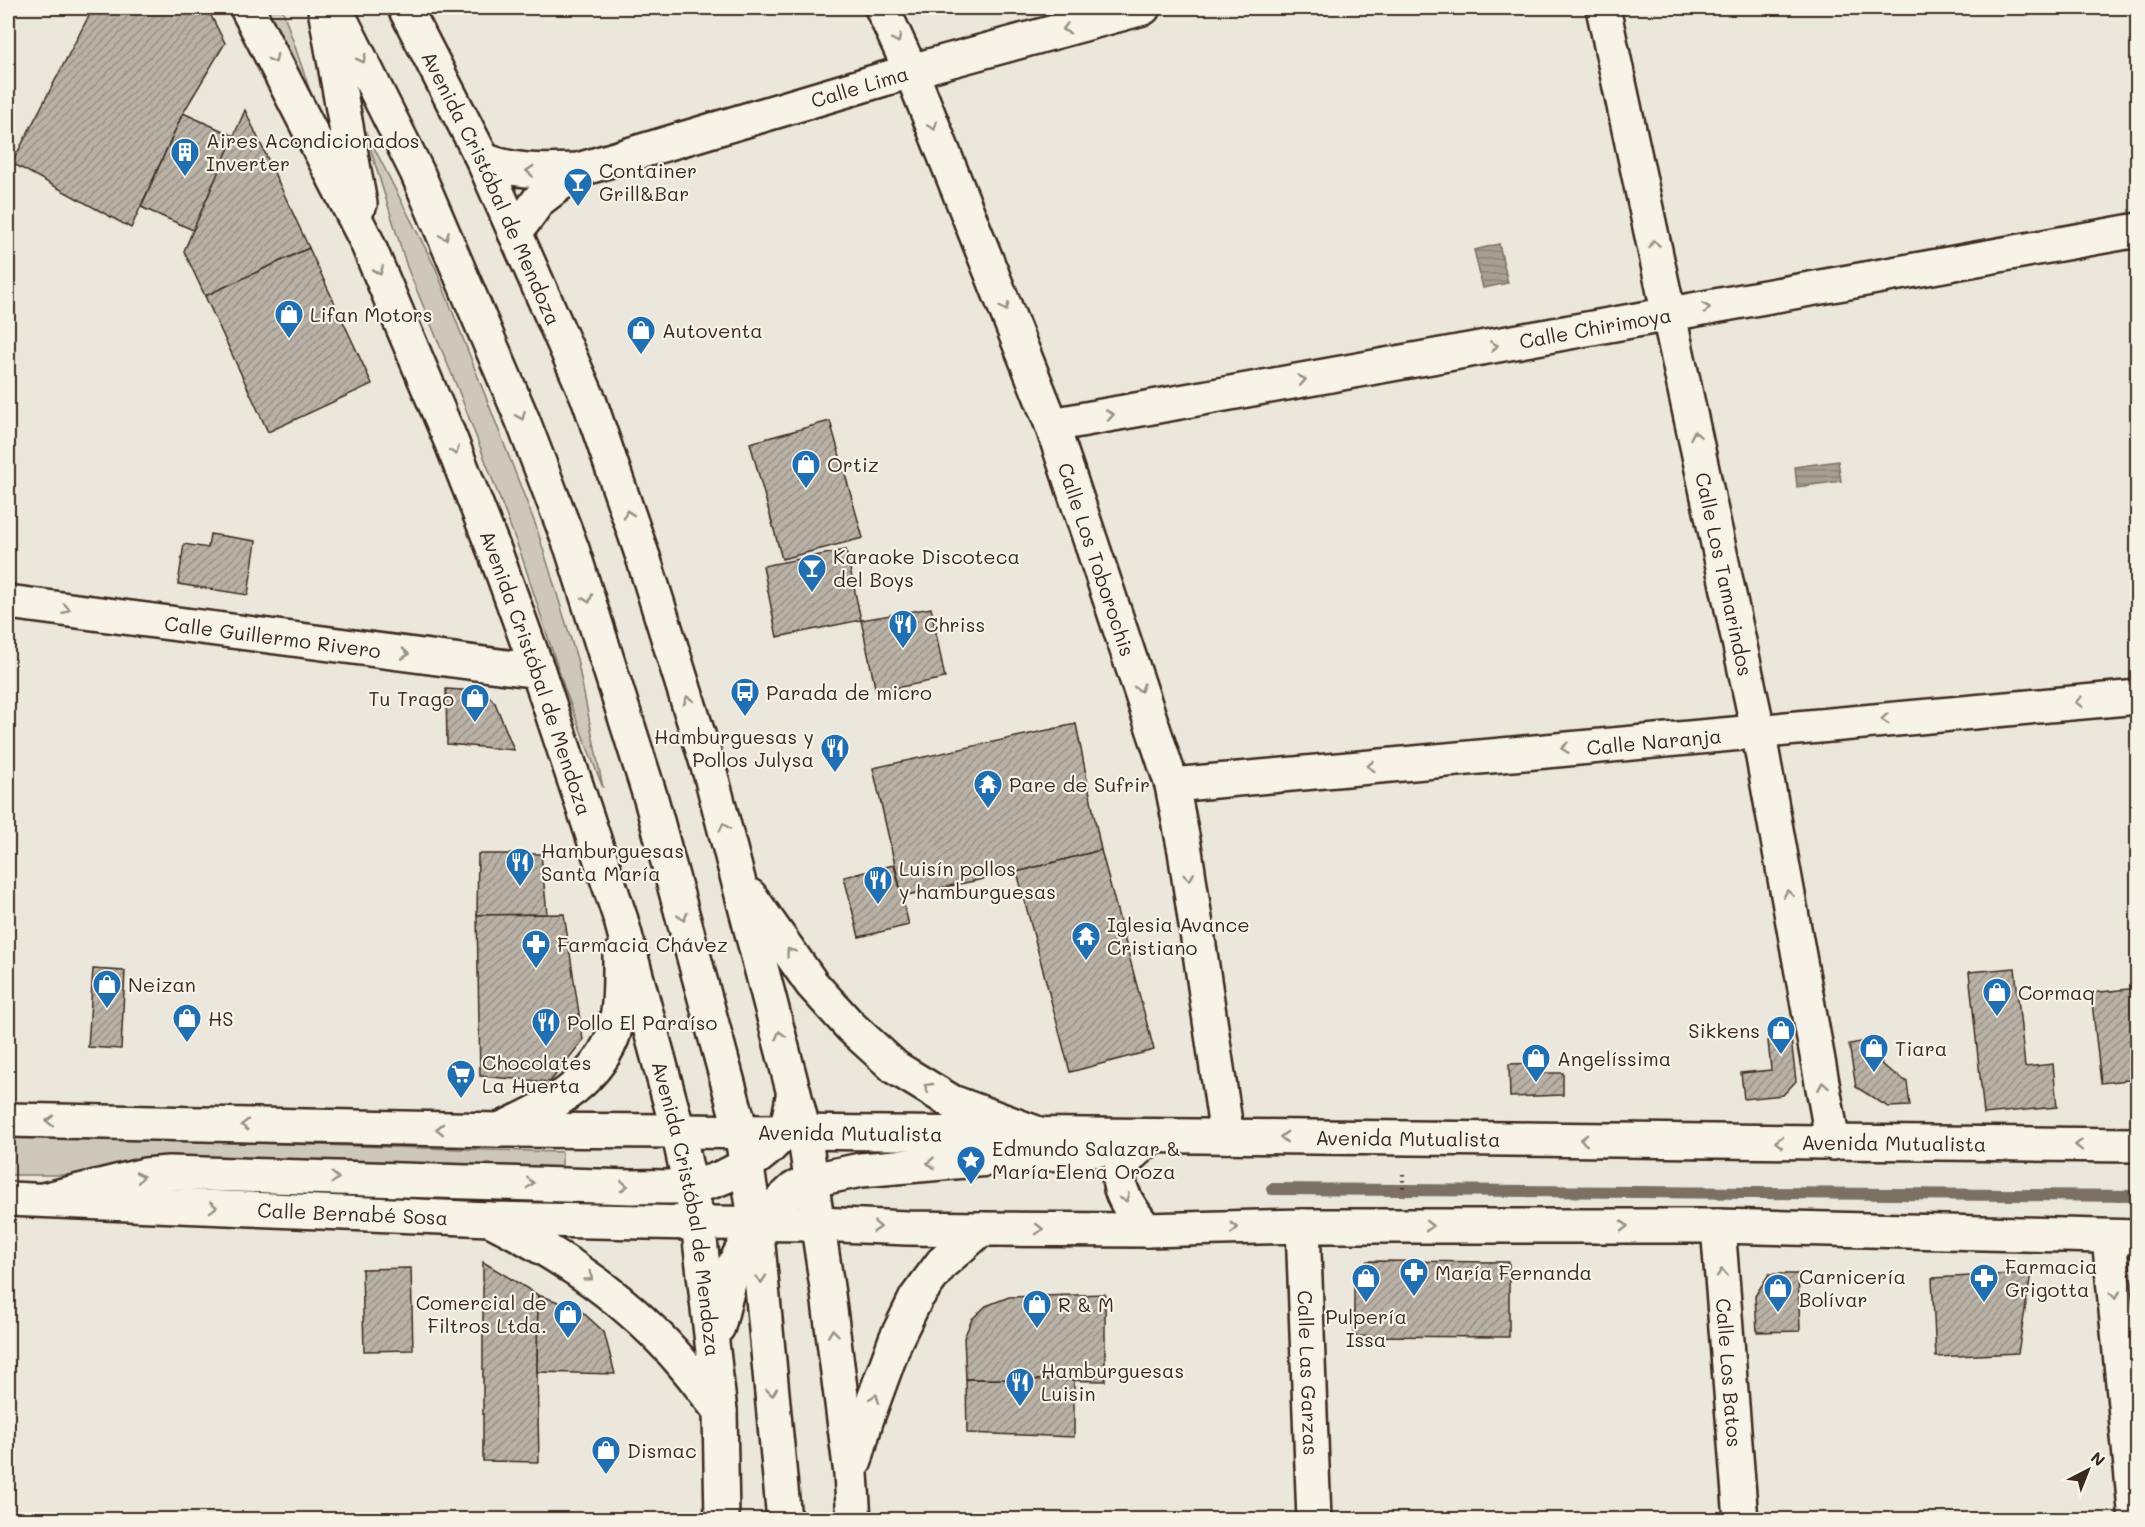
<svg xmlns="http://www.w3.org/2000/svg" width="2145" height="1527" viewBox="0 0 2145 1527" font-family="Mali,sans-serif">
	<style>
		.green { fill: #cec8bc; stroke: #84796d; stroke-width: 1.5 }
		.water { fill: url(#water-rules); stroke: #7c7064; stroke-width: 1.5 }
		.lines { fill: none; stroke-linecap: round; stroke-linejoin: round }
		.stream { stroke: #7c7064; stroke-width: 12 }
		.building { fill: url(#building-hatch); stroke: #3b2a1e; stroke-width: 1.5 }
		.minor-casing { stroke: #3b2a1e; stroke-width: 38 }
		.secondary-casing { stroke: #3b2a1e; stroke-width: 38 }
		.primary-casing { stroke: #3b2a1e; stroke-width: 38 }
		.path { stroke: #3b2a1e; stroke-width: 4; stroke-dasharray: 1.5 4.5; stroke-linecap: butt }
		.minor { stroke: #f7f3e8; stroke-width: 33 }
		.secondary { stroke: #f7f3e8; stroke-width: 33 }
		.primary { stroke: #f7f3e8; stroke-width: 33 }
		.oneway { stroke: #998e83 }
		.labels { text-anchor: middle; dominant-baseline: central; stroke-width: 4.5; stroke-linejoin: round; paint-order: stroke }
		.street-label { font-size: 20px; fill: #3b2a1e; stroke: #f7f3e8 }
		.poi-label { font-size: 20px; fill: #3b2a1e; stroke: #f7f3e8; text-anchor: start }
	</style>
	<defs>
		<pattern id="water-rules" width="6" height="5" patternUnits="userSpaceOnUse" patternTransform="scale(1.5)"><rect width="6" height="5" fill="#a89f93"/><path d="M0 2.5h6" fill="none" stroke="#8a8277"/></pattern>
		<pattern id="building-hatch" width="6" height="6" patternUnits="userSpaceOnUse" patternTransform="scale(1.5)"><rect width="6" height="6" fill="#bab2a7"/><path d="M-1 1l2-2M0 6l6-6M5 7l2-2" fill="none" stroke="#989187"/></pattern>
	</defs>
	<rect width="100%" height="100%" fill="#ece7dc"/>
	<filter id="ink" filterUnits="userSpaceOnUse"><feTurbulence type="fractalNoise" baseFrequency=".0167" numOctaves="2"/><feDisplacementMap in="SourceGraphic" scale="12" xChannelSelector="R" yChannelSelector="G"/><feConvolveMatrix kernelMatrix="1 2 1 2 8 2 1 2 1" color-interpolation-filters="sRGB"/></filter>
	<g filter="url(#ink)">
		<g class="green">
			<path d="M262 8H282L314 103Z"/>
			<path d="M364 128 436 269 536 526 577 659 603 788 565 690 522 557 458 389 407 267Z"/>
			<path d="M8 1136 562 1152V1173L133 1163 72 1175H8Z"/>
		</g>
		<g class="water">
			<path d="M1499 244 1508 283 1483 288 1474 250Z"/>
			<path d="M1838 461 1841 481 1797 487 1795 467Z"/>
		</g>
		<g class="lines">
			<path class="stream" d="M1272 1189 2138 1196"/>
		</g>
		<g class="building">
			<path d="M93 8H207L225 43 183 113 131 228 12 163Z"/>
			<path d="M245 110 309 248 205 296 184 251Z"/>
			<path d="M183 113 234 136 193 230 141 207Z"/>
			<path d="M309 248 372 384 268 432 205 296Z"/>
			<path d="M830 421 863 538 782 559 750 443Z"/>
			<path d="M210 534 256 541 248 595 178 584 184 544 208 548Z"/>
			<path d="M846 550 861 620 777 637 763 566Z"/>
			<path d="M931 608 945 678 876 692 861 620Z"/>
			<path d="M446 689 478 691 490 697 495 703 514 750 447 744Z"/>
			<path d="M1076 724 1101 850 1017 872 902 896 873 768Z"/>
			<path d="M1101 850 1154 1050 1070 1072 1017 872Z"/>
			<path d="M478 854H541L547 914 477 915Z"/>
			<path d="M894 865 909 925 859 937 844 877Z"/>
			<path d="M564 914 583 1040 550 1082 480 1076 477 915Z"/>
			<path d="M2015 968 2025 1067 2053 1064 2057 1107 1984 1114 1969 972Z"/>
			<path d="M93 969 125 971 121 1049 88 1047Z"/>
			<path d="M2138 988V1079L2101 1083 2091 993Z"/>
			<path d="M1791 1039 1796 1081 1783 1095 1744 1099 1741 1073 1771 1070 1768 1041Z"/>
			<path d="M1878 1039 1882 1065 1907 1082 1910 1106 1888 1107 1856 1087 1849 1044Z"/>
			<path d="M1544 1063V1073H1563V1095L1510 1097 1509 1064Z"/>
			<path d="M1367 1261 1509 1262V1337L1354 1336V1276Z"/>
			<path d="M483 1262 538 1295 537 1372 539 1462 483 1461Z"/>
			<path d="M411 1268 413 1350 364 1351 362 1269Z"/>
			<path d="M2031 1273 2018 1353 1936 1357 1932 1278Z"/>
			<path d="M1769 1274H1798L1800 1331 1757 1332 1755 1296Z"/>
			<path d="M1105 1294V1381L966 1379 964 1338 972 1319 986 1306 1009 1297Z"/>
			<path d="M538 1295 579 1309 604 1332 615 1374 537 1372Z"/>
			<path d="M966 1379 1074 1380V1437L967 1433Z"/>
		</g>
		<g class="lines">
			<g class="minor-casing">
				<g id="minor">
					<path id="s1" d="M882 8 911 71 1052 425 1172 785 1185 851 1227 1136"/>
					<path id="s2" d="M1603 8 1758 730 1833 1143"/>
					<path id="s3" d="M483 160C518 173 542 171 578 170L911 71 1143 8"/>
					<path d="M515 233 539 200 578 170"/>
					<path id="s4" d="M1052 425 2138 230"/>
					<path id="s5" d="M8 602 538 671"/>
					<path id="s6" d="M1172 785 2138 697"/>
					<path d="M8 1120 499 1130 678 1131"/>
					<path id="s7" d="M8 1199 490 1219 698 1223"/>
					<path id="s8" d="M1303 1226 1314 1520"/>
					<path id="s9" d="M1718 1226 1741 1520"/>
					<path d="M2109 1237 2136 1520"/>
				</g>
			</g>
			<g class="secondary-casing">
				<g id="secondary">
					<path id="s10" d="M678 1131 2138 1145"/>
					<path d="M698 1223 818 1224 907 1228 981 1229 1146 1230 1303 1226H1718L2138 1237"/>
					<path d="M1146 1230C1113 1186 1105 1169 1155 1136"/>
				</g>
			</g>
			<g class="primary-casing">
				<g id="primary">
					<path id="s11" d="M247 8 366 240 451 441 496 555 538 671 621 920 678 1131 698 1223 720 1411 722 1520"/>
					<path d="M335 8 417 172 523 421 572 549 651 799 741 1131 756 1224 784 1520"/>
					<path id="s12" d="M405 8 483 160 589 400 643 557 711 776 804 1132 828 1294 851 1474 854 1520"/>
					<path d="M325 9 360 204"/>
					<path d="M750 896 812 984 851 1027 896 1068 952 1102 1039 1134"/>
					<path d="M499 1130C544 1110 592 1087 612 1038 621 1015 620 979 620 955"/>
					<path d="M43 1200 145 1175 169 1173 631 1187C650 1186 669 1188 688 1186 720 1184 764 1159 783 1132 790 1123 791 1104 794 1092"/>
					<path d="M490 1219C563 1256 630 1301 683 1364 696 1379 708 1396 720 1411"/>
					<path d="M718 1327 733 1267 756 1224 794 1189 812 1180 861 1170 1104 1149 1155 1136"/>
					<path d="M855 1461 866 1421 896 1339 916 1298 942 1263 981 1229"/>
				</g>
			</g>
			<path class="path" d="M1403 1174V1191"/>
			<use href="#minor" class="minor"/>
			<use href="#secondary" class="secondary"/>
			<use href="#primary" class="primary"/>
		</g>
		<defs><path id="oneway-chevron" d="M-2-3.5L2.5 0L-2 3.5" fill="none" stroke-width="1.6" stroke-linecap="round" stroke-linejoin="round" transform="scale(1.5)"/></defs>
		<g class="oneway">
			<use href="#oneway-chevron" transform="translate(1066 29) rotate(165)"/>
			<use href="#oneway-chevron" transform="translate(897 39) rotate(65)"/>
			<use href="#oneway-chevron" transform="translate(274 59) rotate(62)"/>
			<use href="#oneway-chevron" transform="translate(362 59) rotate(63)"/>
			<use href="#oneway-chevron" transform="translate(933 126) rotate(68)"/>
			<use href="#oneway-chevron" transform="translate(530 171) rotate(-177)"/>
			<use href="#oneway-chevron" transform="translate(445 236) rotate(67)"/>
			<use href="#oneway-chevron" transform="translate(1654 244) rotate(-102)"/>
			<use href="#oneway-chevron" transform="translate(379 271) rotate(67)"/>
			<use href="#oneway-chevron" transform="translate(1005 307) rotate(68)"/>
			<use href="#oneway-chevron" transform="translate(1706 308) rotate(-10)"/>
			<use href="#oneway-chevron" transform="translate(1494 346) rotate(-10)"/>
			<use href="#oneway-chevron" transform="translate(1302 380) rotate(-10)"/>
			<use href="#oneway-chevron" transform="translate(1110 415) rotate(-10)"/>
			<use href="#oneway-chevron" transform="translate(521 416) rotate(67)"/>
			<use href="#oneway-chevron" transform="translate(1695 435) rotate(-102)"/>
			<use href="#oneway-chevron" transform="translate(455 451) rotate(69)"/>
			<use href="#oneway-chevron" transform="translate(628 514) rotate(-109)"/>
			<use href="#oneway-chevron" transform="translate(588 599) rotate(72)"/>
			<use href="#oneway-chevron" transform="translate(66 609) rotate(7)"/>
			<use href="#oneway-chevron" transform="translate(405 654) rotate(7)"/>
			<use href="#oneway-chevron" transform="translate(1140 688) rotate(72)"/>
			<use href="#oneway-chevron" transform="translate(688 700) rotate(-107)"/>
			<use href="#oneway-chevron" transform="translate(2079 702) rotate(175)"/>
			<use href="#oneway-chevron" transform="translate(1885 719) rotate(175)"/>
			<use href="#oneway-chevron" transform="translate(1565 748) rotate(175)"/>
			<use href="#oneway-chevron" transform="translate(1371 766) rotate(175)"/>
			<use href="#oneway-chevron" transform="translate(724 827) rotate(-104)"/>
			<use href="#oneway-chevron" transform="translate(1189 877) rotate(82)"/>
			<use href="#oneway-chevron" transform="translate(1788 894) rotate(-100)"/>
			<use href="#oneway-chevron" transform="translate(683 917) rotate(75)"/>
			<use href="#oneway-chevron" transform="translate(790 952) rotate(-126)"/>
			<use href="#oneway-chevron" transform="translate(780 1035) rotate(-105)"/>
			<use href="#oneway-chevron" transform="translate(1823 1086) rotate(-100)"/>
			<use href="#oneway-chevron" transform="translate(928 1087) rotate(-149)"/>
			<use href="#oneway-chevron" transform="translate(50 1121) rotate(-179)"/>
			<use href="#oneway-chevron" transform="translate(245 1125) rotate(-179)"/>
			<use href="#oneway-chevron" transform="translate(440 1129) rotate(-179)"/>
			<use href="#oneway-chevron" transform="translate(1284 1137) rotate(-179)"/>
			<use href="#oneway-chevron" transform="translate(1584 1140) rotate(-179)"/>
			<use href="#oneway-chevron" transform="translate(1779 1142) rotate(-179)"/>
			<use href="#oneway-chevron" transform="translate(2079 1145) rotate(-180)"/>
			<use href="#oneway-chevron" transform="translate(931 1163) rotate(176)"/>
			<use href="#oneway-chevron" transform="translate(140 1177) rotate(-11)"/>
			<use href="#oneway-chevron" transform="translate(335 1178) rotate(2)"/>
			<use href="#oneway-chevron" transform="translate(530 1183) rotate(2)"/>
			<use href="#oneway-chevron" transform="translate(624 1186) rotate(2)"/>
			<use href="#oneway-chevron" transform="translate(1125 1198) rotate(65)"/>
			<use href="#oneway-chevron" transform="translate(213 1207) rotate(2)"/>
			<use href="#oneway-chevron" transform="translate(1429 1226)"/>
			<use href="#oneway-chevron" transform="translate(1624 1226)"/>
			<use href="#oneway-chevron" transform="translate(877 1227) rotate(3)"/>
			<use href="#oneway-chevron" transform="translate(1234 1228) rotate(-1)"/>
			<use href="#oneway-chevron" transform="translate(1039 1229)"/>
			<use href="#oneway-chevron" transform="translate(1722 1273) rotate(-94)"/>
			<use href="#oneway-chevron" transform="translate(589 1277) rotate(36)"/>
			<use href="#oneway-chevron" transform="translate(761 1279) rotate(85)"/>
			<use href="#oneway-chevron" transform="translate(2115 1295) rotate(85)"/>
			<use href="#oneway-chevron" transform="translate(833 1333) rotate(-97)"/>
			<use href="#oneway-chevron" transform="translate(772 1392) rotate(84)"/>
			<use href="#oneway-chevron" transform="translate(875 1398) rotate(-69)"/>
		</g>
	</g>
	<defs>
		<g id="building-pin" transform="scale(1.5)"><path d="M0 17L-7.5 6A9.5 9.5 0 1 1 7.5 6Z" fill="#1f6fb2" stroke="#f7f3e8"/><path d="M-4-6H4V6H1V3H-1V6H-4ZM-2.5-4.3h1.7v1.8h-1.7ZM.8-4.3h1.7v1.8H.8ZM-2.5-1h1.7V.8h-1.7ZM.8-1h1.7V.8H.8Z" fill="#fff"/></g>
		<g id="bar-pin" transform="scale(1.5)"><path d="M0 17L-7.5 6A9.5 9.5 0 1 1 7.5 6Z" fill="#1f6fb2" stroke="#f7f3e8"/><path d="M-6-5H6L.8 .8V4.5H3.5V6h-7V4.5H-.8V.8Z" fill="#fff"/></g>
		<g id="shop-pin" transform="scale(1.5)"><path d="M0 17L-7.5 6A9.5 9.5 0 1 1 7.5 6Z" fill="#1f6fb2" stroke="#f7f3e8"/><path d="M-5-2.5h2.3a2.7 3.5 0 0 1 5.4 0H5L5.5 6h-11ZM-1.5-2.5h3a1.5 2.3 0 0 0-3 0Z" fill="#fff"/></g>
		<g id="restaurant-pin" transform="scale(1.5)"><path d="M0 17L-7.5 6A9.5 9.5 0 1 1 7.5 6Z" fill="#1f6fb2" stroke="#f7f3e8"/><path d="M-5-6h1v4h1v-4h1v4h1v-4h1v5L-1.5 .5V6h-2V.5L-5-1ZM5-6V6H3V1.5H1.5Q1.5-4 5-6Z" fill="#fff"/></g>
		<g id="bus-pin" transform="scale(1.5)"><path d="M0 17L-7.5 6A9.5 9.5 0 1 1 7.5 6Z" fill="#1f6fb2" stroke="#f7f3e8"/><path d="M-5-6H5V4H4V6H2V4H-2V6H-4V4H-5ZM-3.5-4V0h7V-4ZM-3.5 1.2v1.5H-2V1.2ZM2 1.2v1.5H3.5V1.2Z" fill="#fff"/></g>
		<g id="temple-pin" transform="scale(1.5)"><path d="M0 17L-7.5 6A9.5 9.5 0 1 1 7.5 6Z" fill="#1f6fb2" stroke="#f7f3e8"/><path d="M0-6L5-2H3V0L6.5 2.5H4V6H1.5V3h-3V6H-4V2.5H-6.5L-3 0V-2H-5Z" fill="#fff"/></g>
		<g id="pharmacy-pin" transform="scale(1.5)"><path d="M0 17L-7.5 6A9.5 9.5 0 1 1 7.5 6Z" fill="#1f6fb2" stroke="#f7f3e8"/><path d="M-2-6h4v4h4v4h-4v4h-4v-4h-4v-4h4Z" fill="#fff"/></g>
		<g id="supermarket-pin" transform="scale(1.5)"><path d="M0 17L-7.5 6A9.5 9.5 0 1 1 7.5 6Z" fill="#1f6fb2" stroke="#f7f3e8"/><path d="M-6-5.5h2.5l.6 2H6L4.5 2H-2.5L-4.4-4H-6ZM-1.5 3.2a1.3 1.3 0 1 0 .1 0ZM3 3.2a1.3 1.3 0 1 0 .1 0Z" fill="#fff"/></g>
		<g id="sight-pin" transform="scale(1.5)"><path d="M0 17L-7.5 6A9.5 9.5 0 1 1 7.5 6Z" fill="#1f6fb2" stroke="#f7f3e8"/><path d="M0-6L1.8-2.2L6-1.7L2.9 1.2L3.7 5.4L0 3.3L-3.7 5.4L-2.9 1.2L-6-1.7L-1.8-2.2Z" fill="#fff"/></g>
	</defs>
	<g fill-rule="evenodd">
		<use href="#building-pin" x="185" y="152"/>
		<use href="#bar-pin" x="578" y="182"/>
		<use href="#shop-pin" x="289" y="314"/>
		<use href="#shop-pin" x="641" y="330"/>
		<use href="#shop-pin" x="806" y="464"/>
		<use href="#bar-pin" x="812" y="568"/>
		<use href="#restaurant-pin" x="903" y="624"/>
		<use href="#bus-pin" x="745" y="692"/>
		<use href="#shop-pin" x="475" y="698"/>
		<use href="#restaurant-pin" x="835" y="748"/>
		<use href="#temple-pin" x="988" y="784"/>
		<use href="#restaurant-pin" x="520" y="862"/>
		<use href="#restaurant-pin" x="878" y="880"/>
		<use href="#temple-pin" x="1086" y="936"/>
		<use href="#pharmacy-pin" x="536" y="944"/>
		<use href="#shop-pin" x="107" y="984"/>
		<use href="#shop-pin" x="1997" y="992"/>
		<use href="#shop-pin" x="187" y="1018"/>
		<use href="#restaurant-pin" x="546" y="1022"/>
		<use href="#shop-pin" x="1781" y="1030"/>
		<use href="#shop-pin" x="1874" y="1048"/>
		<use href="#shop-pin" x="1536" y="1058"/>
		<use href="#supermarket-pin" x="461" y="1074"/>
		<use href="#sight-pin" x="971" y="1160"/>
		<use href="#pharmacy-pin" x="1414" y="1272"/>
		<use href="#shop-pin" x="1366" y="1278"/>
		<use href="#pharmacy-pin" x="1984" y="1278"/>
		<use href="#shop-pin" x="1778" y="1288"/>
		<use href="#shop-pin" x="1037" y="1304"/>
		<use href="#shop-pin" x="568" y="1314"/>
		<use href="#restaurant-pin" x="1020" y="1382"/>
		<use href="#shop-pin" x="606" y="1450"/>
	</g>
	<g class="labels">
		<g class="street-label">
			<text stroke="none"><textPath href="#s3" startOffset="390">Calle Lima</textPath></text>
			<text stroke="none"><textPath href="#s12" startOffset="200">Avenida Cristóbal de Mendoza</textPath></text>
			<text stroke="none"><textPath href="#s4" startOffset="552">Calle Chirimoya</textPath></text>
			<text stroke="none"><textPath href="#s1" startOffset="592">Calle Los Toborochis</textPath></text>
			<text stroke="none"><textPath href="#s2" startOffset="579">Calle Los Tamarindos</textPath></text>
			<text stroke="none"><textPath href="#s5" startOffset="267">Calle Guillermo Rivero</textPath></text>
			<text stroke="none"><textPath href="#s11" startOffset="726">Avenida Cristóbal de Mendoza</textPath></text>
			<text stroke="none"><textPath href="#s6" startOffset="484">Calle Naranja</textPath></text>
			<text stroke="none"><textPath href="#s10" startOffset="172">Avenida Mutualista</textPath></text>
			<text stroke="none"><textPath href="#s10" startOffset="730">Avenida Mutualista</textPath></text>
			<text stroke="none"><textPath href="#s10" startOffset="1216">Avenida Mutualista</textPath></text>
			<text stroke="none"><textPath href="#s11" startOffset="1284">Avenida Cristóbal de Mendoza</textPath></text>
			<text stroke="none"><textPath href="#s7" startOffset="345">Calle Bernabé Sosa</textPath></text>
			<text stroke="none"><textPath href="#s8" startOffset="147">Calle Las Garzas</textPath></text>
			<text stroke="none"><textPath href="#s9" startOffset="147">Calle Los Batos</textPath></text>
		</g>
		<g class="poi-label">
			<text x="206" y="140">Aires Acondicionados<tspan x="206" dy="23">Inverter</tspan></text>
			<text x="599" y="170">Container<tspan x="599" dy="23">Grill&amp;Bar</tspan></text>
			<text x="310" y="314">Lifan Motors</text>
			<text x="662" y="330">Autoventa</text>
			<text x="827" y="464">Ortiz</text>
			<text x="833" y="556">Karaoke Discoteca<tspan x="833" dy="23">del Boys</tspan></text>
			<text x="924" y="624">Chriss</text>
			<text x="766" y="692">Parada de micro</text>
			<text x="454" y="698" text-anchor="end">Tu Trago</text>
			<text x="814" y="736" text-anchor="end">Hamburguesas y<tspan x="814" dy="23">Pollos Julysa</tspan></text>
			<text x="1009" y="784">Pare de Sufrir</text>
			<text x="541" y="850">Hamburguesas<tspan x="541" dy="23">Santa María</tspan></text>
			<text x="899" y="868">Luisín pollos<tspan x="899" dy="23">y hamburguesas</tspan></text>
			<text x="1107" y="924">Iglesia Avance<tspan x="1107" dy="23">Cristiano</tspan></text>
			<text x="557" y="944">Farmacia Chávez</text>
			<text x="128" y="984">Neizan</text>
			<text x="2018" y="992">Cormaq</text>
			<text x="208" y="1018">HS</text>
			<text x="567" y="1022">Pollo El Paraíso</text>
			<text x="1760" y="1030" text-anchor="end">Sikkens</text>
			<text x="1895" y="1048">Tiara</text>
			<text x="1557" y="1058">Angelíssima</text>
			<text x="482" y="1062">Chocolates<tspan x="482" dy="23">La Huerta</tspan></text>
			<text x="992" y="1148">Edmundo Salazar &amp;<tspan x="992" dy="23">María Elena Oroza</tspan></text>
			<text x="2005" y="1266">Farmacia<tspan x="2005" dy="23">Grigotta</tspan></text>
			<text x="1435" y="1272">María Fernanda</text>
			<text x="1799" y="1276">Carnicería<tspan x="1799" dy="23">Bolívar</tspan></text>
			<text x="547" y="1302" text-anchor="end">Comercial de<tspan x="547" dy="23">Filtros Ltda.</tspan></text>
			<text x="1058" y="1304">R &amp; M</text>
			<text x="1366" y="1316" text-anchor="middle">Pulpería<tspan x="1366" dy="23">Issa</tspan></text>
			<text x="1041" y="1370">Hamburguesas<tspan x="1041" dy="23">Luisin</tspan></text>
			<text x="627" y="1450">Dismac</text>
		</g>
	</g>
	<rect width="2145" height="1527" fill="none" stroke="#f7f3e8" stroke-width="30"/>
	<rect x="15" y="15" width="2115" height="1497" fill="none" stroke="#3b2a1e" stroke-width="2" filter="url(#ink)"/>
	<g transform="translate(2088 1470) rotate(42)" stroke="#f7f3e8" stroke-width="4.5" paint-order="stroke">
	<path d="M0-4.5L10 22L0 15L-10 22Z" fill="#3b2a1e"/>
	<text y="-9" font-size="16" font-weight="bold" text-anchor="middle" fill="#3b2a1e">N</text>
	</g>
</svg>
